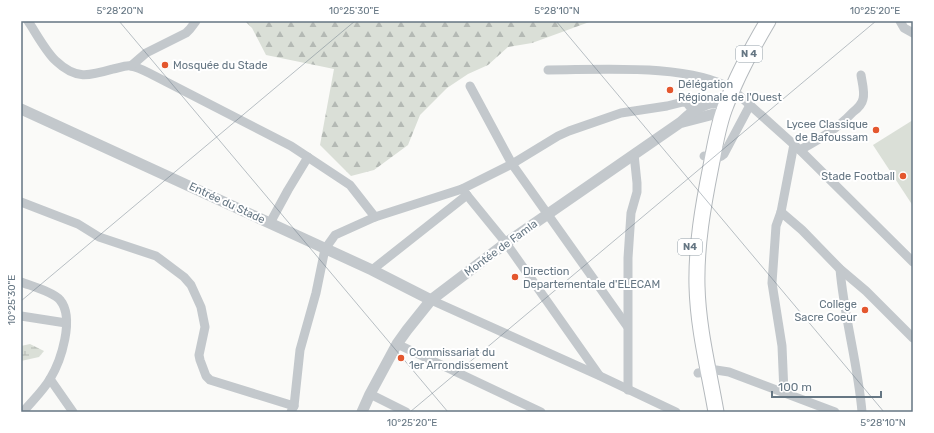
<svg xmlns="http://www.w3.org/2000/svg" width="934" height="433" viewBox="0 0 934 433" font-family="Rubik,sans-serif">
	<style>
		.forest { fill: url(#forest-firs) }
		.wetland { fill: url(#wetland-marsh) }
		.garden { fill: #dadfd7 }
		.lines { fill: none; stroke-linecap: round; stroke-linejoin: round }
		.trunk-casing { stroke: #b4b9bd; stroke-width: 17 }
		.minor { stroke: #c3c8cc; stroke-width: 9 }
		.tertiary { stroke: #c3c8cc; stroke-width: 11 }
		.trunk { stroke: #fff; stroke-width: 15 }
		.ticks { fill: none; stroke: #657683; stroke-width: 1; stroke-opacity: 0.45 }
		.poi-dot { fill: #e4572e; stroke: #fff; stroke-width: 1.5 }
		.labels { text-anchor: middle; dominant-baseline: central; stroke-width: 4; stroke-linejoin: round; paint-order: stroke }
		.shield { fill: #fff; stroke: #939fa8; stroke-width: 1 }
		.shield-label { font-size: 10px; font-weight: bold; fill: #657683 }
		.poi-label { font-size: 11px; fill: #657683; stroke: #fff; text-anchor: start }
		.street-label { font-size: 11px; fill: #657683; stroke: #fff }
		.neatline { fill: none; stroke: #657683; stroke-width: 1.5 }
		.ticks-label { font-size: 10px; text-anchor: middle; fill: #657683 }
	</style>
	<defs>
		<pattern id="forest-firs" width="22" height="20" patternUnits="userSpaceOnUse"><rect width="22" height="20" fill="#dadfd7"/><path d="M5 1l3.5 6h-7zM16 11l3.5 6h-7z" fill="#b4b9b4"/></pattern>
		<pattern id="wetland-marsh" width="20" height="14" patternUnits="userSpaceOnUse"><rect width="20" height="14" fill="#dadfd7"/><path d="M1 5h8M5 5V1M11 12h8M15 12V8" fill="none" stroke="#b4b9b4"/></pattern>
	</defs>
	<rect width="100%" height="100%" fill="#fafaf8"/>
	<path class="forest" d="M245 21H592L532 43 508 47 488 65 468 74 447 88 420 115 408 145 374 170 351 176 320 145 334 69 266 55 252 28Z"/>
	<path class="wetland" d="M30 344 44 351 39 357 21 361V346Z"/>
	<path class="garden" d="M913 120V206L873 145Z"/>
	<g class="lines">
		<g class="trunk-casing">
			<path id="trunk" d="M716 412C709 371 698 329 697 286 696 246 703 206 711 166 715 146 718 124 726 105 737 75 752 48 768 21"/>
		</g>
		<g class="minor">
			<path d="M28 21C36 33 46 52 56 61 76 80 89 76 113 69 119 68 125 65 131 66 137 67 143 70 149 73L291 146 350 185 375 217"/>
			<path d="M900 21 904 28 913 33"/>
			<path d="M131 66 146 53 186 33 190 29 196 21"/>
			<path d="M548 70C599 70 688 63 732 89L800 150 913 262"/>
			<path d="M470 86 512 164 627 326"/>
			<path d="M800 150C820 139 837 129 853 112 857 109 862 104 863 99 865 92 862 82 861 75"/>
			<path d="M704 156C712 158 717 160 724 154L750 105"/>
			<path d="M462 189 506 243 599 375"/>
			<path d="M21 202 78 224 99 237 156 256 184 277 191 285 201 307 205 327 199 355 200 360 206 376 210 380 294 406"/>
			<path d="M781 212 802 230 840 269 866 291 913 338"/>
			<path d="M270 223 288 190 308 157"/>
			<path d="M840 269C844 317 858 364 862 412"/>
			<path d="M372 270 467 195"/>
			<path d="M21 282C31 286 53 292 60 300 75 318 61 361 50 379 43 391 32 401 23 412"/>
			<path d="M431 300 600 376 676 412"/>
			<path d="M21 316 66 323"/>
			<path d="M397 344 541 412"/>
			<path d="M698 373 716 370 729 372 835 412"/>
			<path d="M50 379 73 412"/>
			<path d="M628 390V258L631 213 637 192V183L634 154"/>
			<path d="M784 393 782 346 772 283 776 226 781 212 794 144"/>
			<path d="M370 394 406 412"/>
			<path d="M291 412 294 406 300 350 316 293 325 249 335 235 375 217 462 189 512 164 558 136 569 131 621 113 667 106 683 102 687 103 691 108 694 118"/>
		</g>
		<g class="tertiary">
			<path d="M21 109 372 270 431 300"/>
			<path d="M683 122 714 114 722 116"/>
			<path d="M362 412 370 394 397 344 407 330 431 300 506 243 681 122C694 110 707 98 726 104"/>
		</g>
		<use href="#trunk" class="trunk"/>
	</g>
	<path class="ticks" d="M119 21 448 412M556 21 884 412M21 301 355 21M410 412 876 21"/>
	<g class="poi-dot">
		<circle cx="165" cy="65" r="4"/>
		<circle cx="670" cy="90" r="4"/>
		<circle cx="876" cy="130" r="4"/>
		<circle cx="903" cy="176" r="4"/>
		<circle cx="515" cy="277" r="4"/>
		<circle cx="865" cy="310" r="4"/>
		<circle cx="401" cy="358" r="4"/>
	</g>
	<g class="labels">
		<g class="shield">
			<rect x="736" y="46" width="26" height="16" rx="3"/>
			<rect x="678" y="239" width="24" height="16" rx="3"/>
		</g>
		<g class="shield-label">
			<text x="749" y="54">N 4</text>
			<text x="690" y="247">N4</text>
		</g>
		<g class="poi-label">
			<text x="173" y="65">Mosquée du Stade</text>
			<text x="678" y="84">Délégation<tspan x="678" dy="13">Régionale de l'Ouest</tspan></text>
			<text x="868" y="124" text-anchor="end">Lycee Classique<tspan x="868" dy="13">de Bafoussam</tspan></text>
			<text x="895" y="176" text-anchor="end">Stade Football</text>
			<text x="523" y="271">Direction<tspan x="523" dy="13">Departementale d'ELECAM</tspan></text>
			<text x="857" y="304" text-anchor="end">College<tspan x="857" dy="13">Sacre Coeur</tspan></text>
			<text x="409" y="352">Commissariat du<tspan x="409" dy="13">1er Arrondissement</tspan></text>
		</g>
		<g class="street-label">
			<text transform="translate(227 203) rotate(25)">Entrée du Stade</text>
			<text transform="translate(501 248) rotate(-36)">Montée de Famla</text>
		</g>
	</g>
	<rect width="934" height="433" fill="none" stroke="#ffffff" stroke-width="44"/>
	<path d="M772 391v6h109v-6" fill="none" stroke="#657683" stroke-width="2"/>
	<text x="778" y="391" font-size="12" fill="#657683" stroke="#ffffff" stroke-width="3" paint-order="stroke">100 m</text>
	<rect x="22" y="22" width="890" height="389" class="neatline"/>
	<g class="ticks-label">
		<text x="120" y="14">5°28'20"N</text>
		<text x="354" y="14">10°25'30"E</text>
		<text x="557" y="14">5°28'10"N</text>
		<text x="875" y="14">10°25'20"E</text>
		<text transform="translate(11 300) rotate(-90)" y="4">10°25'30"E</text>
		<text x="412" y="426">10°25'20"E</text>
		<text x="883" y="426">5°28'10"N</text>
	</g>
</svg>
